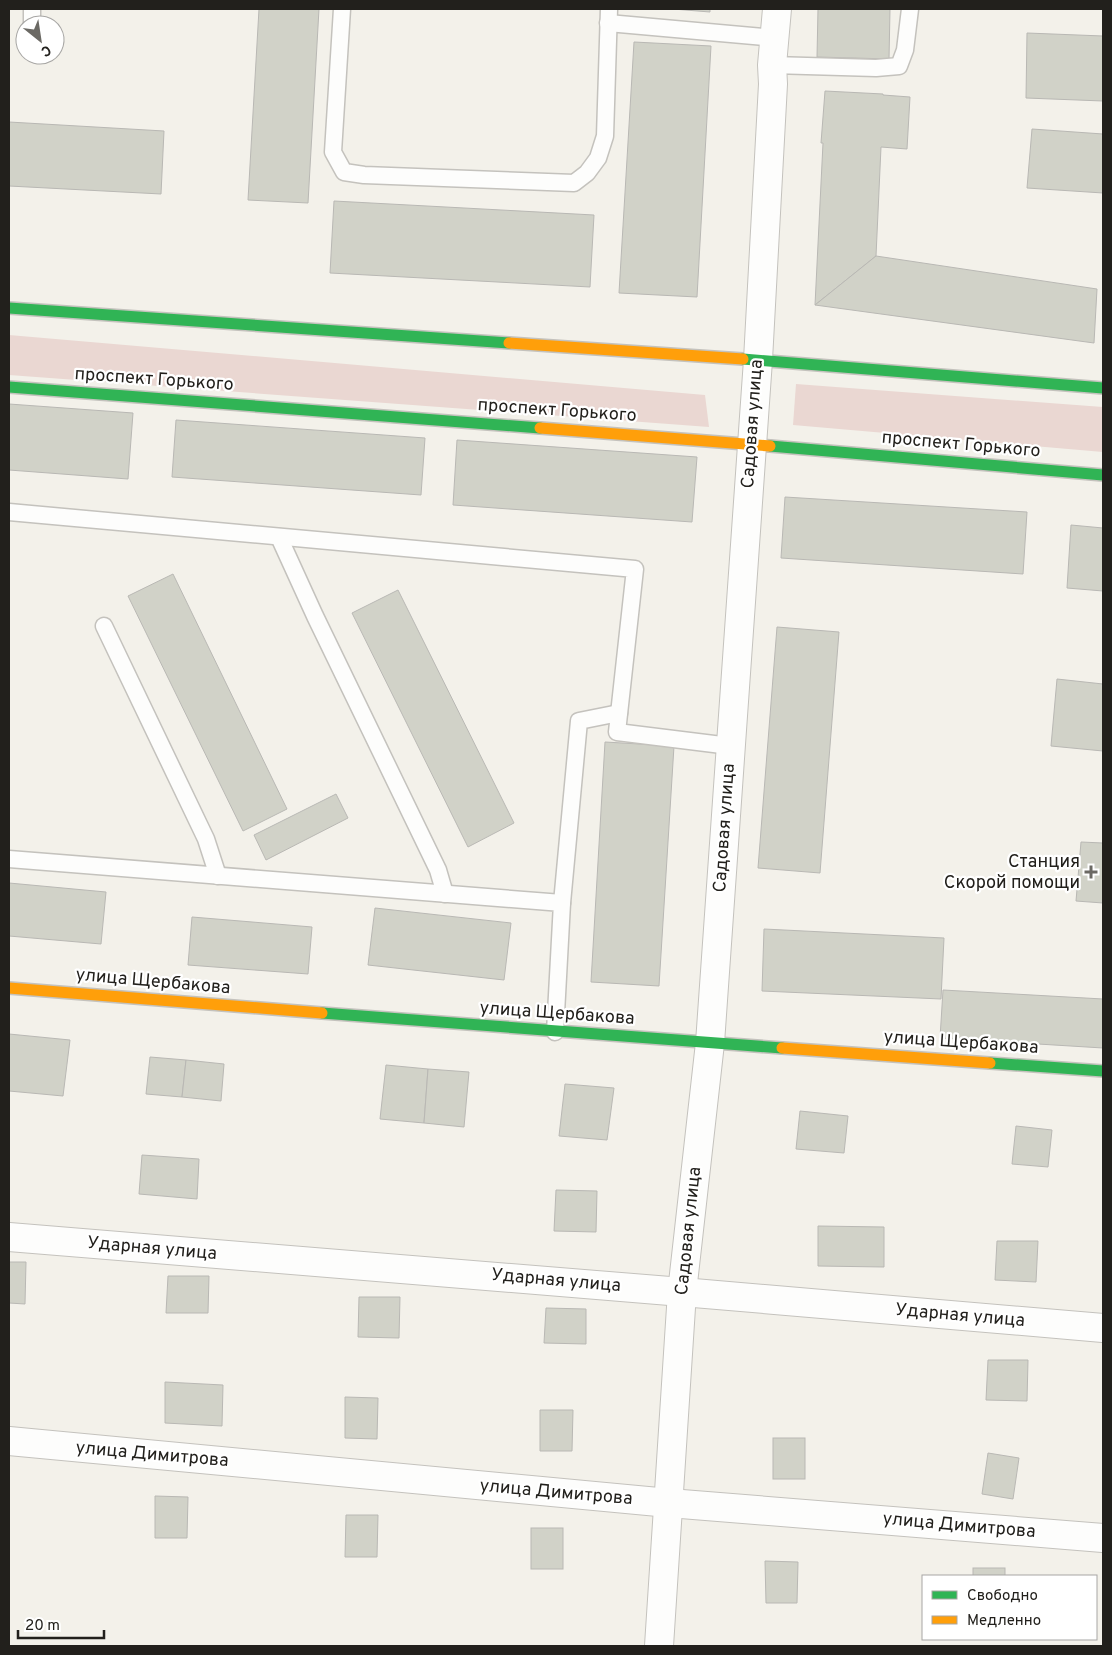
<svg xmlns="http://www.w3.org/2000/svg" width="1112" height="1655" viewBox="0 0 1112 1655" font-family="Overpass,sans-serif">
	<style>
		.green { fill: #ead7d2 }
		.building { fill: #d1d2c8; stroke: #b9b8b4 }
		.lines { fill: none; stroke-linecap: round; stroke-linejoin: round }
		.lane-casing { stroke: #c4c2bd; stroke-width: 19 }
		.street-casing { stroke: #c4c2bd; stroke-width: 30 }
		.fast-casing { stroke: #c4c2bd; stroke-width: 14 }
		.slow-casing { stroke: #c4c2bd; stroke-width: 14 }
		.lane { stroke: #fdfdfc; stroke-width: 16 }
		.street { stroke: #fdfdfc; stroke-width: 28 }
		.fast { stroke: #30b455; stroke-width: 11 }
		.slow { stroke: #ff9f0a; stroke-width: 11 }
		.poi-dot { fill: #6b6964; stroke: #fff; stroke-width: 2 }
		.labels { text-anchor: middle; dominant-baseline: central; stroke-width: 4.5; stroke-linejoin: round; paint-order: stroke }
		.street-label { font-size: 18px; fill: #22201c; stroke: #fff }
		.poi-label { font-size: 18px; fill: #22201c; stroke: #fff; text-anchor: end }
	</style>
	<rect width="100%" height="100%" fill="#f3f1ea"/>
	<g class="green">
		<path d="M9 335 705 395 709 427 9 375Z"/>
		<path d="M796 384 1103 407V452L793 425Z"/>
	</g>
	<g class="building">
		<path d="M259 9H319L308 203 248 200Z"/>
		<path d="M673 9H710V12Z"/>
		<path d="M818 9H890L889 59 817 57Z"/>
		<path d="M1027 33 1103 36V101L1026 98Z"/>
		<path d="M634 42 711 46 697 297 619 293Z"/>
		<path d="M825 91 883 94V95L910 97 907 149 881 147 876 256 815 305 823 143H821Z"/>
		<path d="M9 122 164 131 161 194 9 186Z"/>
		<path d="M1032 129 1103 134V193L1027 188Z"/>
		<path d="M334 201 594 215 590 287 330 273Z"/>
		<path d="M876 256 1097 289 1094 343 815 305Z"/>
		<path d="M9 404 133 413 128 479 9 470Z"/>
		<path d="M176 420 425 438 421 495 172 477Z"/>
		<path d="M457 440 697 457 692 522 453 505Z"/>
		<path d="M785 497 1027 512 1023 574 781 558Z"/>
		<path d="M1071 525 1103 528V591L1067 588Z"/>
		<path d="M173 574 287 809 243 831 128 596Z"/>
		<path d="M398 590 514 823 468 847 352 613Z"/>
		<path d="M777 627 839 632 820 873 758 868Z"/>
		<path d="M1057 679 1103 684V751L1051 746Z"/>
		<path d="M605 742 674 746 659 986 591 982Z"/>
		<path d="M336 794 348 818 266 860 254 835Z"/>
		<path d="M1081 842 1103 843V903L1076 901Z"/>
		<path d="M9 883 106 892 101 944 9 936Z"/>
		<path d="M375 908 511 923 504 980 368 965Z"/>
		<path d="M192 917 312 927 308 974 188 965Z"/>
		<path d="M764 929 944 938 941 999 762 991Z"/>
		<path d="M943 990 1103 999V1048L940 1038Z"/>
		<path d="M9 1034 70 1040 63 1096 9 1091Z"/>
		<path d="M150 1057 186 1060 182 1097 146 1094Z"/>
		<path d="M186 1060 224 1064 221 1101 182 1097Z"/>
		<path d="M386 1065 428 1069 424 1123 380 1119Z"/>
		<path d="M428 1069 469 1072 464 1127 424 1123Z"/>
		<path d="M565 1084 614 1088 607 1140 559 1136Z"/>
		<path d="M800 1111 848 1116 844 1153 796 1149Z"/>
		<path d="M1016 1126 1052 1130 1048 1167 1012 1164Z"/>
		<path d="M142 1155 199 1159 197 1199 139 1194Z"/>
		<path d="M556 1190 597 1191 596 1232 554 1231Z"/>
		<path d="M818 1226 884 1227V1267L818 1266Z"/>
		<path d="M997 1241H1038L1036 1282 995 1280Z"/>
		<path d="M9 1262H26L25 1304 9 1303Z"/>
		<path d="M168 1276H209L208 1313H166Z"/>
		<path d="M359 1297H400L399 1338 358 1337Z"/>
		<path d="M546 1308 586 1309V1344L544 1343Z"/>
		<path d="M988 1360H1028L1027 1401 986 1400Z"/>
		<path d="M165 1382 223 1385 222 1426 165 1423Z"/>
		<path d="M345 1397 378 1398 377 1439 345 1438Z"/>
		<path d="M540 1410H573L572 1451H540Z"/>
		<rect x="773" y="1438" width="32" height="41"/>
		<path d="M988 1453 1019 1458 1013 1499 982 1494Z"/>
		<path d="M155 1496 188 1497 187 1538H155Z"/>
		<path d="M346 1515H378L377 1557H345Z"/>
		<rect x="531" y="1528" width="32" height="41"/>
		<path d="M765 1561 798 1562 797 1603H766Z"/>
		<rect x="973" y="1568" width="32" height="8"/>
	</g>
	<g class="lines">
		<g class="lane-casing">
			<g id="lane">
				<path d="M342 9 333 152 344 172 364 175 574 183 587 173 598 158 605 136 609 9"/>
				<path d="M608 23 775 38"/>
				<path d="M32 25V9"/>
				<path d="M772 65 876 68 899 66 905 50 910 9"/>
				<path d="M9 512 635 569 617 732 730 746"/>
				<path d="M279 537 315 616 438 870 445 894"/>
				<path d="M104 626 206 839 218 876"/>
				<path d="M9 859 562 903 555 1032"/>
				<path d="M562 903 579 721 619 713"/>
			</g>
		</g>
		<g class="street-casing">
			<g id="street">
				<path d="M9 1237 682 1292 1103 1328"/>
				<path d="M9 1441 669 1503 1103 1538"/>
				<path d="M659 1646 682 1292 710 1043 758 360 773 84 772 65 777 9"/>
			</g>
		</g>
		<g class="fast-casing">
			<g id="fast">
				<path d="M9 308 509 343"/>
				<path d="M743 359 1103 388"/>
				<path d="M9 387 540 428"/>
				<path d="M770 446 1103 475"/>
				<path d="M322 1013 782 1048"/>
				<path d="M990 1063 1103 1071"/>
			</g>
		</g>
		<g class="slow-casing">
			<g id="slow">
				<path d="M509 343 743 359"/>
				<path d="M540 428 770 446"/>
				<path d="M9 988 322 1013"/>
				<path d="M782 1048 990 1063"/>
			</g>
		</g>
		<use href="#lane" class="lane"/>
		<use href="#street" class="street"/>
		<use href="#fast" class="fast"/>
		<use href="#slow" class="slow"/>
	</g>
	<path class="poi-dot" d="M1088.5 864.5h5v5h5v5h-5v5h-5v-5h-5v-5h5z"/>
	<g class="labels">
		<g class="street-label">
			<text transform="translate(154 380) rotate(4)">проспект Горького</text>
			<text transform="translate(557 411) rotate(4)">проспект Горького</text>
			<text transform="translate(753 424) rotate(-86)">Садовая улица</text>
			<text transform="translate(961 445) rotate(5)">проспект Горького</text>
			<text transform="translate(725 828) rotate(-86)">Садовая улица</text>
			<text transform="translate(153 982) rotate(5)">улица Щербакова</text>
			<text transform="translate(557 1014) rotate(4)">улица Щербакова</text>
			<text transform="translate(961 1043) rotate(4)">улица Щербакова</text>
			<text transform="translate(689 1231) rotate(-84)">Садовая улица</text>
			<text transform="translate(152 1249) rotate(5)">Ударная улица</text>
			<text transform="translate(556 1281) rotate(5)">Ударная улица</text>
			<text transform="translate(960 1316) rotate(5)">Ударная улица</text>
			<text transform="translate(152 1455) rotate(5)">улица Димитрова</text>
			<text transform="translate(556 1493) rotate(5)">улица Димитрова</text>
			<text transform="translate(959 1526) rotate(5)">улица Димитрова</text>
		</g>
		<g class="poi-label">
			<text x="1080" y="862">Станция<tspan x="1080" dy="21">Скорой помощи</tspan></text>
		</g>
	</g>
	<rect width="1112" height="1655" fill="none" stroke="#22201c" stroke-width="20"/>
	<rect x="922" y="1575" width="175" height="65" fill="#ffffff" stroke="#a7a6a4"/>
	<rect x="932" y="1591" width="25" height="8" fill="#30b455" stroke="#a7a6a4"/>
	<text x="967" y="1600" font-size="15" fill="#22201c">Свободно</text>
	<rect x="932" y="1616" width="25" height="8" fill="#ff9f0a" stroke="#a7a6a4"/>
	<text x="967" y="1625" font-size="15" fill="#22201c">Медленно</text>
	<g transform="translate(40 40) rotate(150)"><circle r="24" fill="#ffffff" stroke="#a7a6a4"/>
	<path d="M0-4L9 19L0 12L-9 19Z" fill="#6b6964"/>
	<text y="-8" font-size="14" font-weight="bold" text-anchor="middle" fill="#22201c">С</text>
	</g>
	<path d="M18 1630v8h86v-8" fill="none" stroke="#22201c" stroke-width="2.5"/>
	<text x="25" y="1630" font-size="15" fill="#22201c" stroke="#ffffff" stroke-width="4" paint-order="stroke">20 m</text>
</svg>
